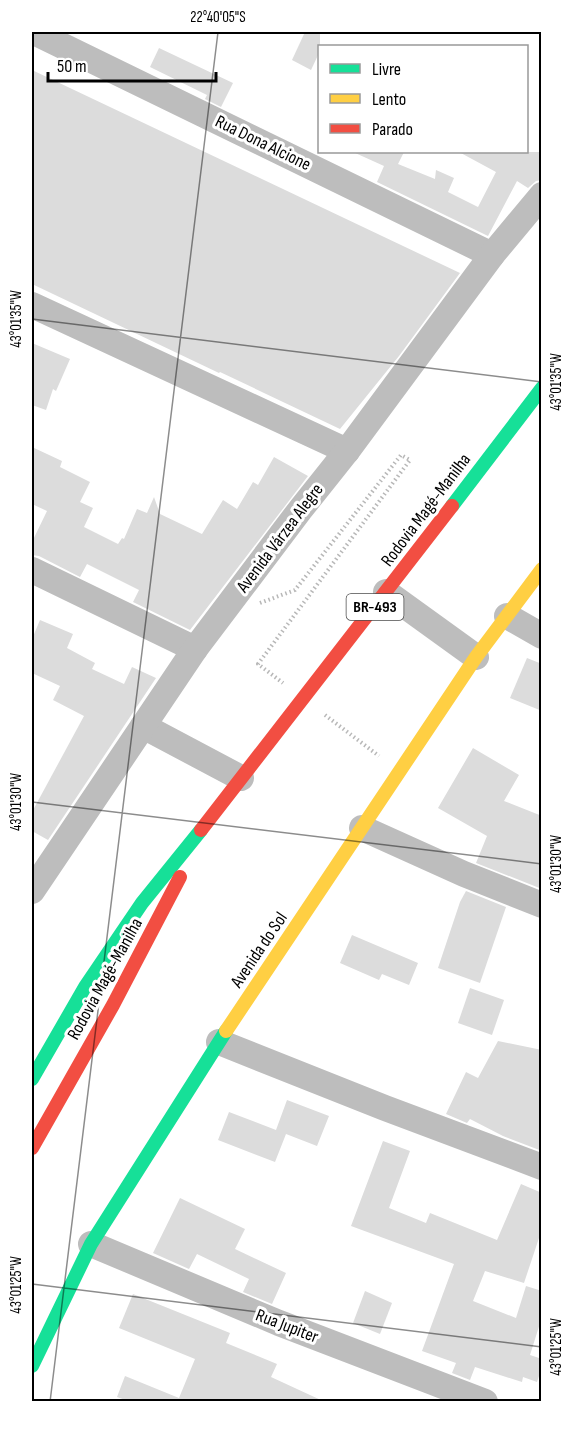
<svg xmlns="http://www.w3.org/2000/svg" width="573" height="1433" viewBox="0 0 573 1433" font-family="'Sofia Sans Condensed',sans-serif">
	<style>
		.building { fill: #dcdcdc }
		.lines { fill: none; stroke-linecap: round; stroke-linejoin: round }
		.path { stroke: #b8b8b8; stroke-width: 4; stroke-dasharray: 1.5 3; stroke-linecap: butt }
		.street { stroke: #bdbdbd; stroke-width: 26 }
		.fast { stroke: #16e098; stroke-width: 14 }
		.slow { stroke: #ffcf43; stroke-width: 14 }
		.jam { stroke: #f24e42; stroke-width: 14 }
		.ticks { fill: none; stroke: #000; stroke-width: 1.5; stroke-opacity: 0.45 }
		.labels { text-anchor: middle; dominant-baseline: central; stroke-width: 6; stroke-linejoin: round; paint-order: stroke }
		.shield { fill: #fff; stroke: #4c4c4c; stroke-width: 1.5 }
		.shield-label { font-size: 16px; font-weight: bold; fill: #000 }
		.street-label { font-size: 18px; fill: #000; stroke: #fff }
		.neatline { fill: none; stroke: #000; stroke-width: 2 }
		.ticks-label { font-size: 15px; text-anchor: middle; fill: #000 }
	</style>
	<rect width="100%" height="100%" fill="#fff"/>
	<g class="building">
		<path d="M305 32H320V51L311 70 292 60Z"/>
		<path d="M159 48 233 83 221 107 205 99 207 95 150 67Z"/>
		<path d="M32 70 460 273 399 356 340 429 220 372 219 373 32 284Z"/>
		<path d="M353 152H404L398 164 435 179 436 170 454 178 448 192 478 207 496 172 459 152H542V180L536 181 528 188 517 181 488 236 377 182 384 166Z"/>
		<path d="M32 343 70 359 56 391 53 389 46 410 32 405Z"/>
		<path d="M32 447 62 461 60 467 90 482 80 502 93 508 84 527 118 544 122 538 124 539 137 509 147 513 154 497 160 514 202 534 223 500 237 509 253 482 258 485 274 457 308 476 190 630 133 602 139 590 87 564 80 577 39 556 32 555V542L47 511 32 504Z"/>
		<path d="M40 620 73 634 67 648 95 663 92 669 124 684 132 667 156 678 48 840 32 831V812L84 716 53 700 60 686 32 673V639Z"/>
		<path d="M527 658 542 664V711L510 698Z"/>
		<path d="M473 748 519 775 504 801 542 816V889L476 863 487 836 438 808Z"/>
		<path d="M466 891 506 907 480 983 438 968 460 902Z"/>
		<path d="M352 935 418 963 409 985 382 974 379 980 340 963Z"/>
		<path d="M470 988 504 1000 492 1035 458 1023Z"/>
		<path d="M498 1041 542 1050V1151L503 1136 470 1119 467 1123 446 1114 466 1072 478 1078Z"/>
		<path d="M287 1100 329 1116 317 1146 286 1134 275 1162 218 1140 229 1112 276 1130Z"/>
		<path d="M383 1141 410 1151 389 1208 426 1223 430 1213 497 1240 521 1184 542 1193V1229L524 1283 485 1271 473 1301 516 1318 526 1286 542 1291V1317L530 1355 542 1359V1367L537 1382 523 1377 522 1382 475 1367 470 1380 452 1373 456 1363 422 1351 454 1264 351 1226Z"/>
		<path d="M180 1198 245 1229 235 1249 286 1273 272 1304 243 1292 249 1279 197 1254 189 1269 153 1253Z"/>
		<path d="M365 1291 392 1303 380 1334 353 1323Z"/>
		<path d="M133 1294 230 1333 226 1343 277 1364 271 1377 323 1401H128L117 1397 125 1376 179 1398 195 1359 119 1328Z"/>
	</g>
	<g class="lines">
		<g class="path">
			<path d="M260 603 295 590 401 455 410 460 258 664 283 683"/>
			<path d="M325 715 379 756"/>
		</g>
		<g class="street">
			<path d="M34 32 492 255"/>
			<path d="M32 305 347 451"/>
			<path d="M32 570 195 649"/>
			<path d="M386 592 476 657"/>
			<path d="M507 616 542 636"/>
			<path d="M143 726 241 778"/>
			<path d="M362 828 464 874 542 905"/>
			<path d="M32 891 195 649 300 510 347 451 492 255 542 195"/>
			<path d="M219 1042 385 1108 542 1167"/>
			<path d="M91 1244 279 1323 485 1402"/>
		</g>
		<g class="fast">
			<path d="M452 506 542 388"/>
			<path d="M32 1079 85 987 142 903 201 830"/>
			<path d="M32 1366 91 1244 226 1031"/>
		</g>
		<path class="slow" d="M226 1031 476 657 542 569"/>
		<g class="jam">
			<path d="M201 830 452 506"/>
			<path d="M32 1148 113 1005 180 877"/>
		</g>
	</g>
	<path class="ticks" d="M32 319 542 382M32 802 542 864M32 1284 542 1347M50 1402 218 32"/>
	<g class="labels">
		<rect class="shield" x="346.5" y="594" width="57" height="26" rx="4.5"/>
		<g class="shield-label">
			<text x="375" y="607">BR-493</text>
		</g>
		<g class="street-label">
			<text transform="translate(263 143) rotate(26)">Rua Dona Alcione</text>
			<text transform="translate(426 510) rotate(-53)">Rodovia Magé-Manilha</text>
			<text transform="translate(280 538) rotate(-53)">Avenida Várzea Alegre</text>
			<text transform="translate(259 950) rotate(-56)">Avenida do Sol</text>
			<text transform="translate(105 979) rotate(-61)">Rodovia Magé-Manilha</text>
			<text transform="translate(287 1326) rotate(21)">Rua Jupiter</text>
		</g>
	</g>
	<rect width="573" height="1433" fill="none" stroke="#ffffff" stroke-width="66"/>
	<rect x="318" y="45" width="210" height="108" fill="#ffffff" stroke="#999999" stroke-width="1.5"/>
	<rect x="330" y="64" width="30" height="9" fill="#16e098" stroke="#999999" stroke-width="1.5"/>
	<text x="372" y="75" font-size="18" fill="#000000">Livre</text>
	<rect x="330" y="94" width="30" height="9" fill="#ffcf43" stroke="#999999" stroke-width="1.5"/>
	<text x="372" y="105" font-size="18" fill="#000000">Lento</text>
	<rect x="330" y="124" width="30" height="9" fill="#f24e42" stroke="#999999" stroke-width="1.5"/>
	<text x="372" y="135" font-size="18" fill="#000000">Parado</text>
	<path d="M48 72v9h168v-9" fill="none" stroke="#000000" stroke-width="3"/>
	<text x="57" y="72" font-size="18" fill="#000000" stroke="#ffffff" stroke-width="4.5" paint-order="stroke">50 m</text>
	<rect x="33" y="33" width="507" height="1367" class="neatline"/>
	<g class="ticks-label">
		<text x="218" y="22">22°40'05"S</text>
		<text transform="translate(16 319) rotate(-90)" y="5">43°01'35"W</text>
		<text transform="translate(556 382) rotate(-90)" y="5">43°01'35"W</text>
		<text transform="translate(16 802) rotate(-90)" y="5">43°01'30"W</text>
		<text transform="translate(556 864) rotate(-90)" y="5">43°01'30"W</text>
		<text transform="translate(16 1285) rotate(-90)" y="5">43°01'25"W</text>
		<text transform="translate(556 1347) rotate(-90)" y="5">43°01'25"W</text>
	</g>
</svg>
